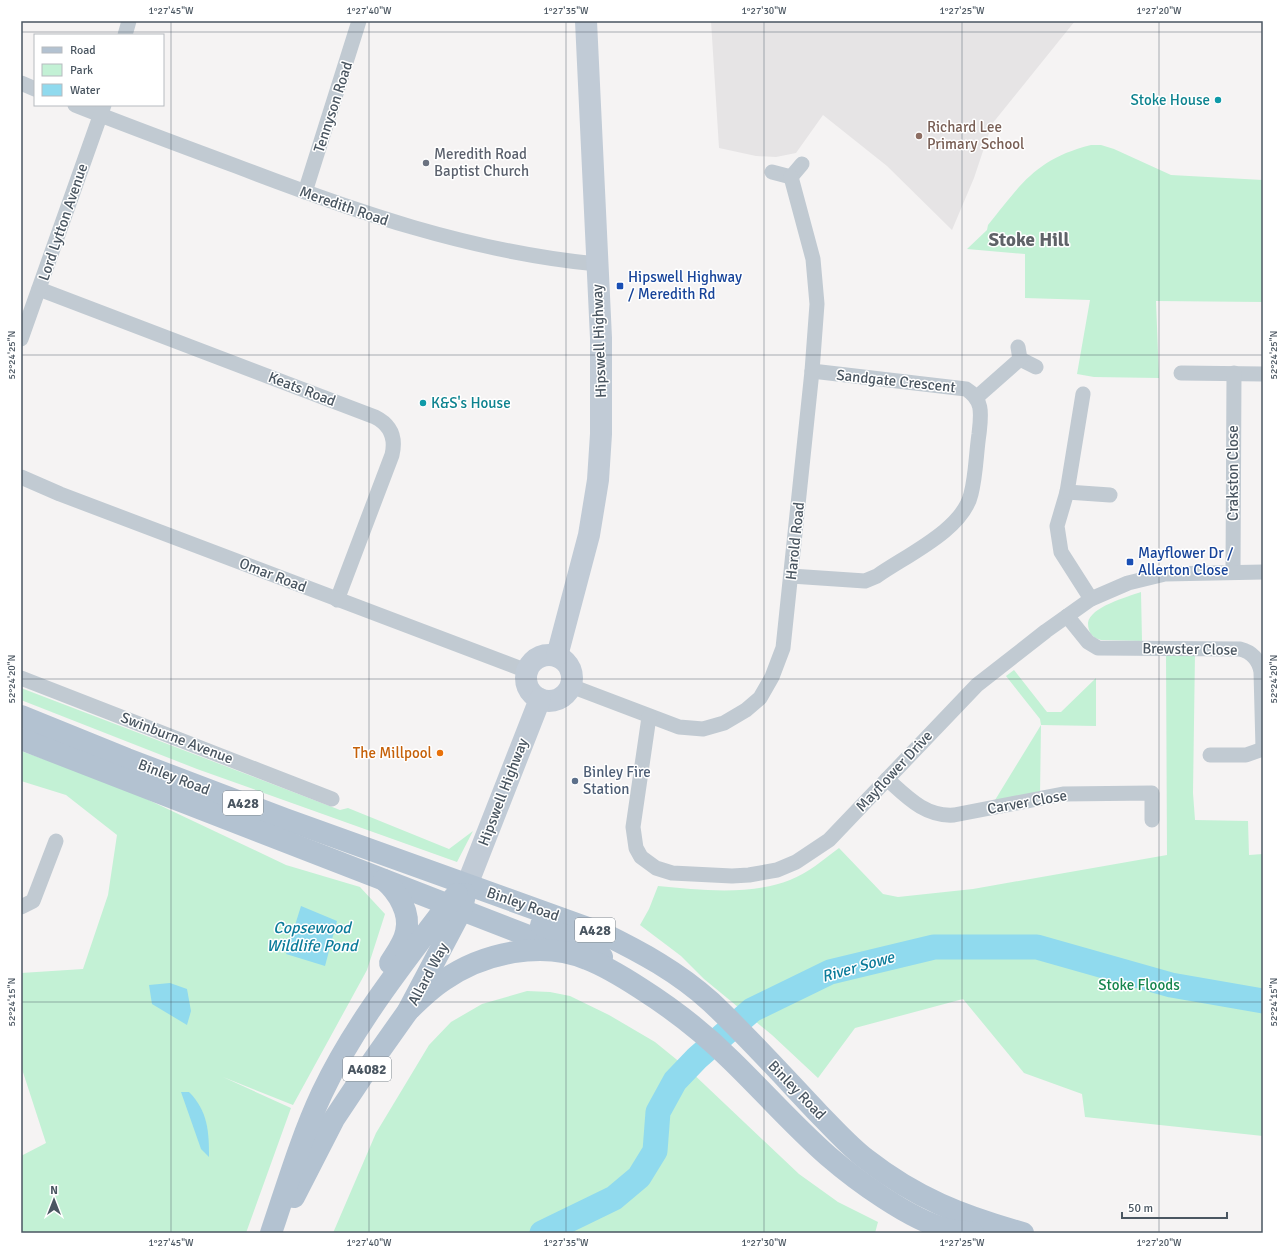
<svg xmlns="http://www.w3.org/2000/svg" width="1284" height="1254" viewBox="0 0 1284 1254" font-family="Signika,sans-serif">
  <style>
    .education { fill: #e6e4e5 }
    .green { fill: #c3f1d5 }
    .water { fill: #90daee }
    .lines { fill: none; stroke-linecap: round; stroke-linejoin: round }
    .river { stroke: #90daee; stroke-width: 25 }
    .street { stroke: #c1cad2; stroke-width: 15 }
    .secondary { stroke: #c1cbd6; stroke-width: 22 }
    .primary { stroke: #b3c2d1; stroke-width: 22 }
    .ticks { fill: none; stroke: #4a5661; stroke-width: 1; stroke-opacity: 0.45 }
    .culture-dot { fill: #0f9aa8; stroke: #fff; stroke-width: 1.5 }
    .education-dot { fill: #8d6e63; stroke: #fff; stroke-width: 1.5 }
    .worship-dot { fill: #6b7280; stroke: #fff; stroke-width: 1.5 }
    .transit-dot { fill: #1a4fb4; stroke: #fff; stroke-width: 1.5 }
    .food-dot { fill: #e8710a; stroke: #fff; stroke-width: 1.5 }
    .service-dot { fill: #5c6f8a; stroke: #fff; stroke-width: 1.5 }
    .labels { text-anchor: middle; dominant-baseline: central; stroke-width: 3; stroke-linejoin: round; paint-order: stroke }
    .shield { fill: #fff; stroke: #808990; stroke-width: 1 }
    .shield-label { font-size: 14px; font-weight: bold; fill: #4a5661 }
    .culture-label { font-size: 15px; fill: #0d838f; stroke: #fff; text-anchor: end }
    .street-label { font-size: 15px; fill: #4a5661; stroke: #fff }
    .education-label { font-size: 15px; fill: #785e54; stroke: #fff; text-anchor: start }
    .worship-label { font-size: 15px; fill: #5b616d; stroke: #fff; text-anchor: start }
    .transit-label { font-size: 15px; fill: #164399; stroke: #fff; text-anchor: start }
    .food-label { font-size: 15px; fill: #c56008; stroke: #fff; text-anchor: end }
    .service-label { font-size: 15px; fill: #4e5e75; stroke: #fff; text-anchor: start }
    .park-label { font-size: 15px; fill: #17864f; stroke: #fff }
    .water-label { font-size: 16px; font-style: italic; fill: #0c7c9b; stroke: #fff }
    .district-label { font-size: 19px; font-weight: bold; fill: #5f6368; stroke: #fff }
    .neatline { fill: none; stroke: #4a5661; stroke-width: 1.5 }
    .ticks-label { font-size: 10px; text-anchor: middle; fill: #4a5661 }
  </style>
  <rect width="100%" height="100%" fill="#f5f3f3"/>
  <polygon class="education" points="711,21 1075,21 992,124 974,178 952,230 887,166 823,115 796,153 776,157 756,156 719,148"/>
  <g class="green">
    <path d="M 1091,145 L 1101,145 L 1114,149 L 1171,175 L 1263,180 L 1263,302 L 1156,301 L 1159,378 L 1094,377 L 1077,374 L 1090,300 L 1025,298 L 1025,254 L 967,249 L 987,230 L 988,225 C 1022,183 1036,159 1091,145 Z"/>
    <path d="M 1141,592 L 1142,641 L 1101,640 C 1092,638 1088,632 1088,623 C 1090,607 1127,597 1141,592 Z"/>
    <path d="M 1195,653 L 1193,793 L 1195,820 L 1248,821 L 1249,855 L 1263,854 L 1263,1136 L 1085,1117 L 1082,1094 L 1024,1073 L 963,999 L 855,1028 L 818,1078 L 772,1035 L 704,979 L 681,956 L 640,925 L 649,909 L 658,886 C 701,890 748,896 790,880 C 808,873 823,860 839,848 L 883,894 L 898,897 L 973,889 L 1167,855 L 1166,654 Z"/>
    <polygon points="1014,670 1047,712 1061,712 1096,678 1096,726 1041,725 1040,795 992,805 1041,725 1040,719 1006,676"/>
    <polygon points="21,688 340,810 348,808 449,849 473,831 457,862 197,769 21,700"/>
    <polygon points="21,751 119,786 286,865 360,887 385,914 367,970 293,1105 223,1077 291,1108 246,1233 21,1233 21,1156 46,1143 21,1066 21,973 83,969 108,895 117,835 66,795 21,781"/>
    <polygon points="527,991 550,992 570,996 609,1015 655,1042 687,1068 799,1174 838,1202 878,1222 875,1233 333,1233 376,1133 429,1045 451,1022 482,1004"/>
  </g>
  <g class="water">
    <polygon points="301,906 337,921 325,966 286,954"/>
    <polygon points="170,983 187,989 191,1011 187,1025 152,1004 149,985"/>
    <path d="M 181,1092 L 189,1092 C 208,1111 209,1132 209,1157 L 201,1149 Z"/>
  </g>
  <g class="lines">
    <polyline class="river" points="542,1233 614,1198 639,1177 655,1151 658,1112 675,1081 697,1058 752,1010 830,972 934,947 1037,947 1171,985 1263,1001"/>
    <g class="street">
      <polyline points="125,35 129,21"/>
      <polyline points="21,83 35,89"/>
      <path d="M 75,105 C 128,126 182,146 236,166 C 353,211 471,252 597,264"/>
      <polyline points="772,172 791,177 802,164"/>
      <polyline points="305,192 359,21"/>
      <path d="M 39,289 L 375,417 C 391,425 396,438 392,455 L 337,600"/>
      <polyline points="21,339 104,105"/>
      <polyline points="1018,347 1020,359 1036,367"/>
      <polyline points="1181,373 1263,374"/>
      <polyline points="1083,394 1067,492 1057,526 1061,552 1091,599"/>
      <polyline points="977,397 1020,359"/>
      <polyline points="21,477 60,494 527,671"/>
      <polyline points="1067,492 1110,495"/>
      <polyline points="1233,572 1234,373"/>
      <path d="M 791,576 L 865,581 L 877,576 C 905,556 963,530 971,494 C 976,475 976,454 979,434 C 981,415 984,400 966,389 L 812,371"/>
      <path d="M 1067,616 L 1088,642 L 1098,648 L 1240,649 C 1252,652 1259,660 1261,672 L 1263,748"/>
      <polyline points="21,678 332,799"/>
      <polyline points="571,686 679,727 703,729 724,723 746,710 760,698 772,677 783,648 812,371 817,304 813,259 791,177"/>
      <polyline points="649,717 633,827 636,848 641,857 656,868 672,873 732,876 749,875 777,870 796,862 829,840 977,685 1046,631 1091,599 1128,583 1165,574 1263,572"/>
      <polyline points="1210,755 1246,755 1263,749"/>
      <path d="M 887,779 C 907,797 925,817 954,815 L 1063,794 L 1152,793 L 1152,820"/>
      <polyline points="21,907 33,901 56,841"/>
    </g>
    <g class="secondary">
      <circle cx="549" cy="678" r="23"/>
      <polyline points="557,656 589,535 598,480 601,434 601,338 586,21"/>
      <polyline points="467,885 540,699"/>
    </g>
    <g class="primary">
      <path d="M 21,716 L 127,759 L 285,819 L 602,933 C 641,952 678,972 711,1002 C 749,1038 784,1077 820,1115 C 835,1130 849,1146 866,1159 C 916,1198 962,1216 1023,1233"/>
      <polyline points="21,739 557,947"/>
      <path d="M 384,880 C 398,892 411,913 406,932 C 404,943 396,953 390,963"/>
      <polyline points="541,925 595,949 602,957"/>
      <path d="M 408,1011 C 419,1000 430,989 444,980 C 483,953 542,940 587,959 C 605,966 623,977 640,988 C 673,1009 703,1032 731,1060 C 763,1091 794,1126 828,1156 C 857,1181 909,1219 946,1229 C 955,1231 964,1232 973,1233"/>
      <polyline points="294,1197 334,1119 374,1059 408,1011 462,909 465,894"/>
      <path d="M 271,1233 C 287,1186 301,1138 322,1093 C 354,1025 403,964 448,904 L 457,894"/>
    </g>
  </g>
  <path class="ticks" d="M 171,21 L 171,1233M 369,21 L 369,1233M 566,21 L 566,1233M 764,21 L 764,1233M 962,21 L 962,1233M 1159,21 L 1159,1233M 21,32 L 1263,32M 21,355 L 1263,355M 21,679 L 1263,679M 21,1002 L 1263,1002"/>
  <g class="culture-dot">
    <circle cx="1218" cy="100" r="4"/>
    <circle cx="423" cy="403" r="4"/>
  </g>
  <circle class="education-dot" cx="919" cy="136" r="4"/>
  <circle class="worship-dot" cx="426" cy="163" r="4"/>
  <g class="transit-dot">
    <rect x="616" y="282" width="8" height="8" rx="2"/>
    <rect x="1126" y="558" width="8" height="8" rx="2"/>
  </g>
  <circle class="food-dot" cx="440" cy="753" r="4"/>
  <circle class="service-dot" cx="575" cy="781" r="4"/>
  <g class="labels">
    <g class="shield">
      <rect x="223" y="791" width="40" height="24" rx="3"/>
      <rect x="575" y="918" width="40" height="24" rx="3"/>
      <rect x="343" y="1057" width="48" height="24" rx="3"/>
    </g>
    <g class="shield-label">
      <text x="243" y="803">A428</text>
      <text x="595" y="930">A428</text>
      <text x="367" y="1069">A4082</text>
    </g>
    <g class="culture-label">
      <text x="1210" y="100">Stoke House</text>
      <text x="431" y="403" text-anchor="start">K&amp;S's House</text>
    </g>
    <g class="street-label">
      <text transform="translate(333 107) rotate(-72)">Tennyson Road</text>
      <text transform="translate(344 206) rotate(19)">Meredith Road</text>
      <text transform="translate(63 222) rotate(-71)">Lord Lytton Avenue</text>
      <text transform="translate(599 341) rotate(-92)">Hipswell Highway</text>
      <text transform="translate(896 381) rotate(6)">Sandgate Crescent</text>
      <text transform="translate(302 389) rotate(21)">Keats Road</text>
      <text transform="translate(1233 473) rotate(-90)">Crakston Close</text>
      <text transform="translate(795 541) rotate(-84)">Harold Road</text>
      <text transform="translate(273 575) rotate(21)">Omar Road</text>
      <text transform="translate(1190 649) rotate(1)">Brewster Close</text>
      <text transform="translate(177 738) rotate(21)">Swinburne Avenue</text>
      <text transform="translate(894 771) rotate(-47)">Mayflower Drive</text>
      <text transform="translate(174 777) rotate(21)">Binley Road</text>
      <text transform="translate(503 792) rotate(-69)">Hipswell Highway</text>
      <text transform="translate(1027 802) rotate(-10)">Carver Close</text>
      <text transform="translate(523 904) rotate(19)">Binley Road</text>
      <text transform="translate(428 974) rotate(-62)">Allard Way</text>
      <text transform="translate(797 1090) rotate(46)">Binley Road</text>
    </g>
    <g class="education-label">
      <text x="927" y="127">Richard Lee<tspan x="927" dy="17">Primary School</tspan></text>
    </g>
    <g class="worship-label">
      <text x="434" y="154">Meredith Road<tspan x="434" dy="17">Baptist Church</tspan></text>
    </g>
    <g class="transit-label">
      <text x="628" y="277">Hipswell Highway<tspan x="628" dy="17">/ Meredith Rd</tspan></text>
      <text x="1138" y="553">Mayflower Dr /<tspan x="1138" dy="17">Allerton Close</tspan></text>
    </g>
    <g class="food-label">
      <text x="432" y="753">The Millpool</text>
    </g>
    <g class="service-label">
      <text x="583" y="772">Binley Fire<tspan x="583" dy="17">Station</tspan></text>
    </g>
    <g class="park-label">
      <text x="1139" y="985">Stoke Floods</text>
    </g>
    <g class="water-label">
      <text x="312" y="928">Copsewood<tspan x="312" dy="18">Wildlife Pond</tspan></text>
      <text transform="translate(858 967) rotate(-16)">River Sowe</text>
    </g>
    <g class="district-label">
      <text x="1029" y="240">Stoke Hill</text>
    </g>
  </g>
  <rect width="1284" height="1254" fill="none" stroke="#ffffff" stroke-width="44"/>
  <rect x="34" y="34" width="130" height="72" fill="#ffffff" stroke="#b7bbc0"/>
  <rect x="42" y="47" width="20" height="6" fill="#b3c2d1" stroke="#b7bbc0"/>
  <text x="70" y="54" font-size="12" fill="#4a5661">Road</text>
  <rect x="42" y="64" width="20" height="12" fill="#c3f1d5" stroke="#b7bbc0"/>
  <text x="70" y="74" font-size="12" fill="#4a5661">Park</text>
  <rect x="42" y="84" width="20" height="12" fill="#90daee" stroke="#b7bbc0"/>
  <text x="70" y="94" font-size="12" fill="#4a5661">Water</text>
  <g transform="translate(54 1200)" stroke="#ffffff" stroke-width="3" paint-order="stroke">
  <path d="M0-3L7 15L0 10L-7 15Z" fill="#4a5661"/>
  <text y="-6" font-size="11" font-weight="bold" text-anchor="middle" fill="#4a5661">N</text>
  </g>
  <path d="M1122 1212v6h105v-6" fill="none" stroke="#4a5661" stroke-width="2"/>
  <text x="1128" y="1212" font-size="12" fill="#4a5661" stroke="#ffffff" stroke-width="3" paint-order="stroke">50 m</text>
  <rect x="22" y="22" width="1240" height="1210" class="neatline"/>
  <g class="ticks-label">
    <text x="171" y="14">1°27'45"W</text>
    <text x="369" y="14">1°27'40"W</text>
    <text x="566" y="14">1°27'35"W</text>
    <text x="764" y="14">1°27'30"W</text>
    <text x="962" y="14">1°27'25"W</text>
    <text x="1159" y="14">1°27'20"W</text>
    <text transform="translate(11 355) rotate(-90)" y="4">52°24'25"N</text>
    <text transform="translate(1273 355) rotate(-90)" y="4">52°24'25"N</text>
    <text transform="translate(11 679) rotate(-90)" y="4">52°24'20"N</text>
    <text transform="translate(1273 679) rotate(-90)" y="4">52°24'20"N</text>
    <text transform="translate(11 1002) rotate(-90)" y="4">52°24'15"N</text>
    <text transform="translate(1273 1002) rotate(-90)" y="4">52°24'15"N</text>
    <text x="171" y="1246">1°27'45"W</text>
    <text x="369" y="1246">1°27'40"W</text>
    <text x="566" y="1246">1°27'35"W</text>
    <text x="764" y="1246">1°27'30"W</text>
    <text x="962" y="1246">1°27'25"W</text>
    <text x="1159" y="1246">1°27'20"W</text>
  </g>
</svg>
